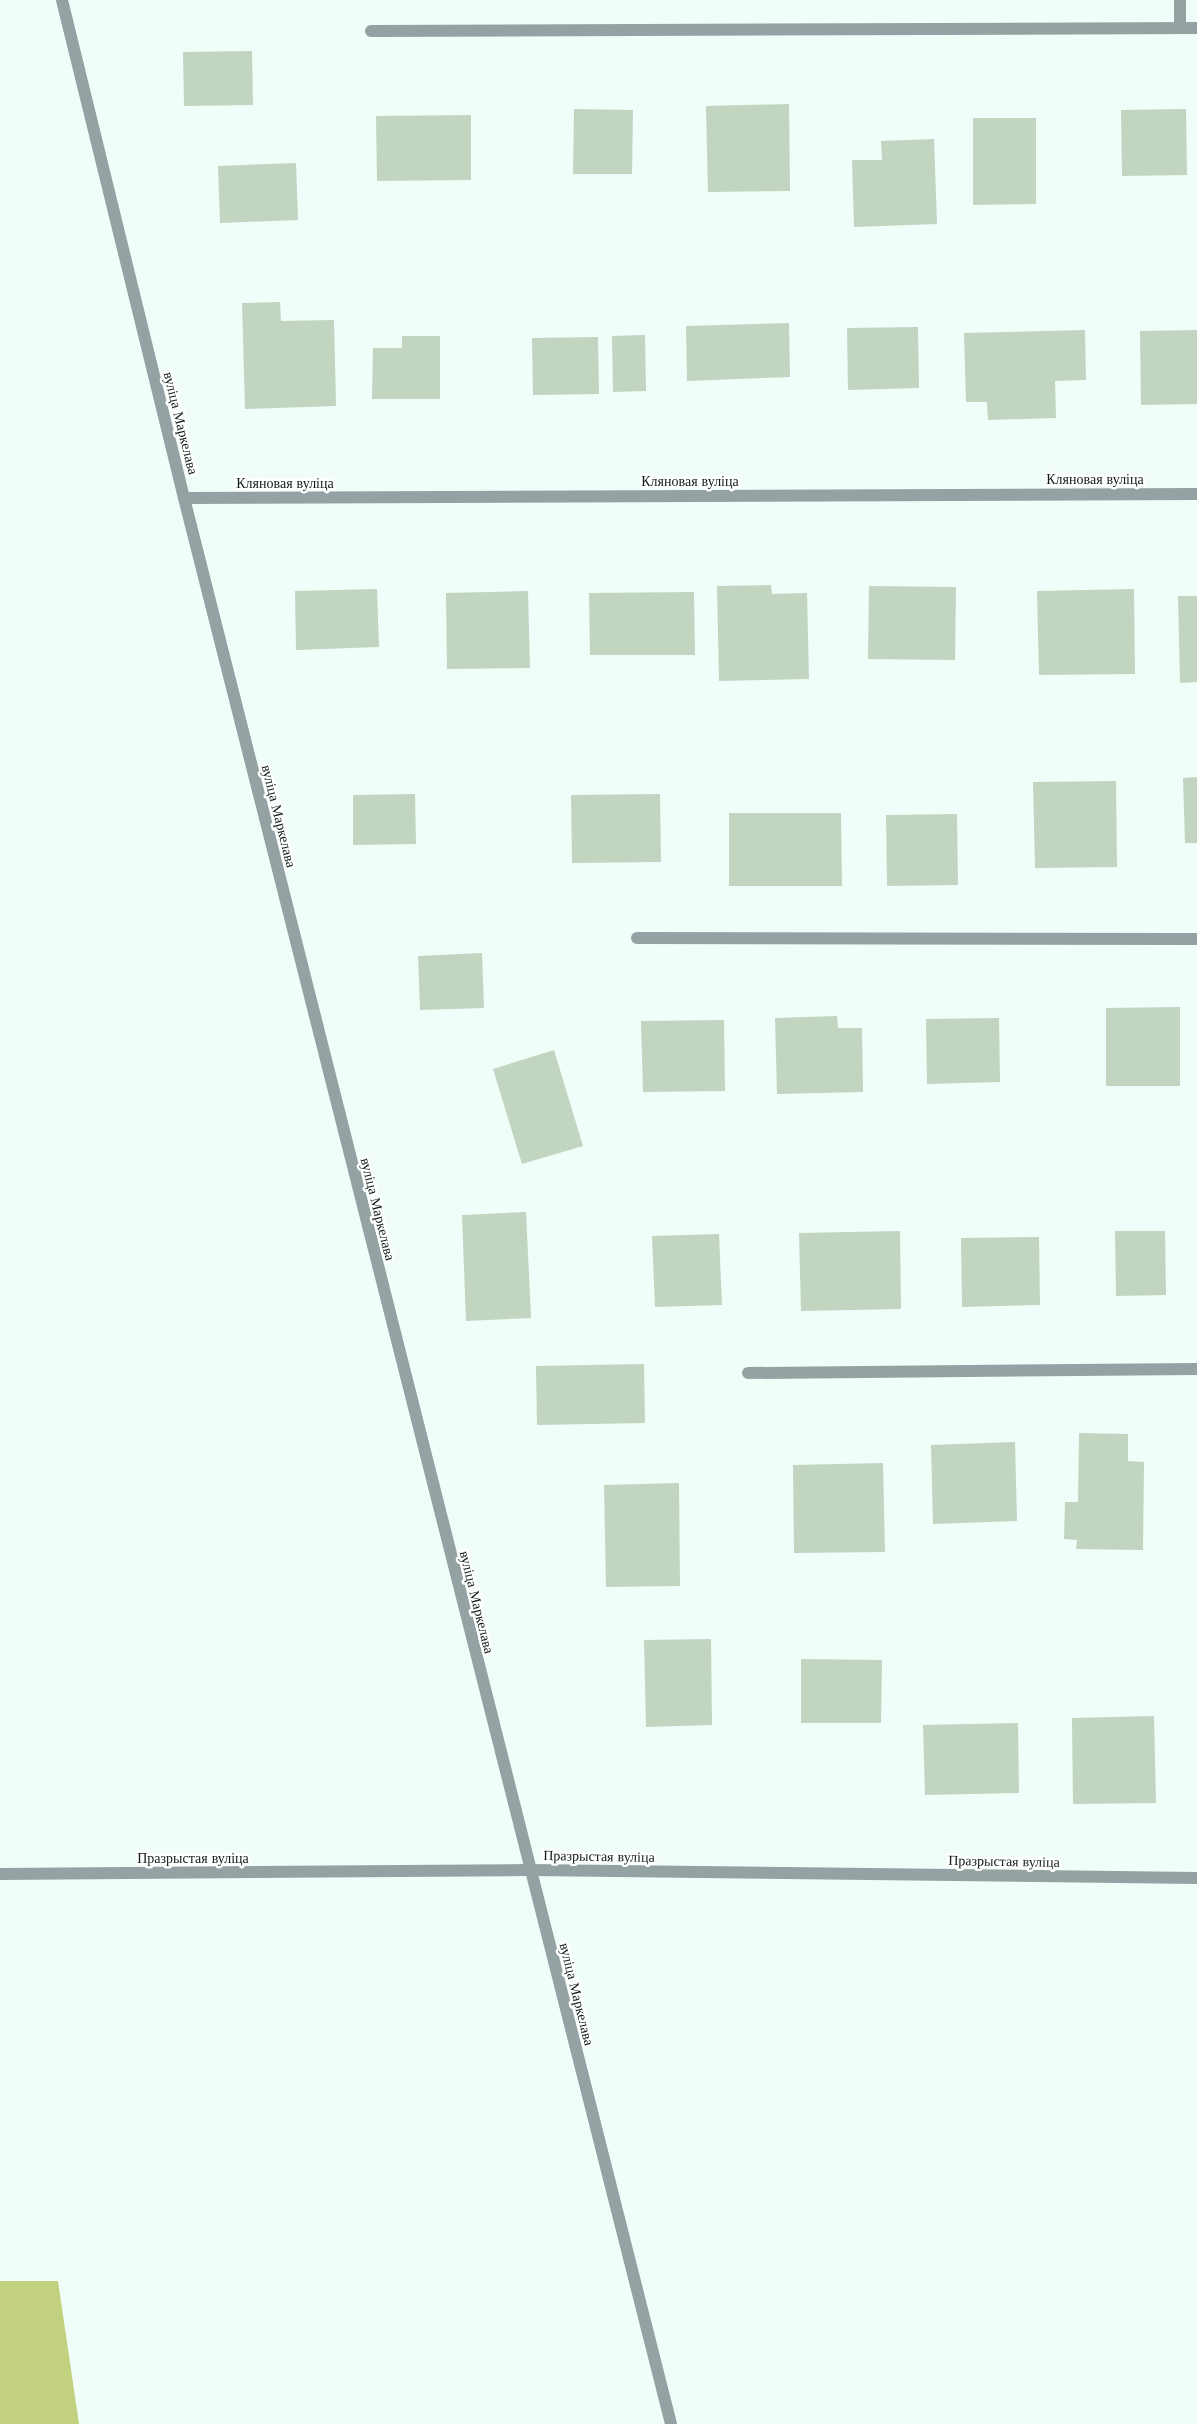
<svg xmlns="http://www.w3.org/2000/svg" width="1197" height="2424" viewBox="0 0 1197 2424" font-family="'Libre Baskerville',serif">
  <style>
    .green { fill: #c2d180 }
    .building { fill: #c1d5c1 }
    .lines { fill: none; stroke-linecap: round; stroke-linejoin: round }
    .minor { stroke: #94a2a3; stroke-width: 12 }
    .labels { text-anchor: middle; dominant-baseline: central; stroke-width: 5; stroke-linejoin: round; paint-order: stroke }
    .street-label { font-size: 14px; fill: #101c18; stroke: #fff }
  </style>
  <rect width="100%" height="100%" fill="#f1fdf9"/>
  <polygon class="green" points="0,2281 58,2281 79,2424 0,2424"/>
  <g class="building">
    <polygon points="252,51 253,105 184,106 183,52"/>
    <polygon points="789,104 790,191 708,192 706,106"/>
    <polygon points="574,109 633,110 632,174 573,174"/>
    <polygon points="1186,109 1187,175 1122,176 1121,110"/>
    <polygon points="471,115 471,180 377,181 376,116"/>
    <polygon points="973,118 1036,118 1036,204 973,205"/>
    <polygon points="934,139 937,224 854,227 852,160 882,160 881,141"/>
    <polygon points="296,163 298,220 220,223 218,166"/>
    <polygon points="280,302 281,321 334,320 336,406 245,409 242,303"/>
    <polygon points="789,323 790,377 687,381 686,326"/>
    <polygon points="918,327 919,388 848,390 847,328"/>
    <polygon points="1085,330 1086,380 1055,381 1056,418 988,420 987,402 966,402 964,333"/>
    <polygon points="1197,330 1197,404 1141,405 1140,331"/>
    <polygon points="645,335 646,391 613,392 612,336"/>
    <polygon points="402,336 440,336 440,399 372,399 373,348 402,348"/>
    <polygon points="598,337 599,394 533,395 532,338"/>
    <polygon points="771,585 772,594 807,593 809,679 719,681 717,586"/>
    <polygon points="869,586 956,587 955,660 868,659"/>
    <polygon points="377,589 379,647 296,650 295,591"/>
    <polygon points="1134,589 1135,674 1039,675 1037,591"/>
    <polygon points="528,591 530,668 447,669 446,593"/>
    <polygon points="694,592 695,655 590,655 589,593"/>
    <polygon points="1178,596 1197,596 1197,682 1180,683"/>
    <polygon points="1197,777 1197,843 1185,843 1183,778"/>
    <polygon points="1116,781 1117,867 1035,868 1033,782"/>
    <polygon points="415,794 416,844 353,845 353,795"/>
    <polygon points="660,794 661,862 572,863 571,795"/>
    <polygon points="729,813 841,813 842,886 729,886"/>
    <polygon points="957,814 958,885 887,886 886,815"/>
    <polygon points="482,953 484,1008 420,1010 418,956"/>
    <polygon points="1180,1007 1180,1086 1106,1086 1106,1008"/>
    <polygon points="837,1016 838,1028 862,1028 863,1092 777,1094 775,1018"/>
    <polygon points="999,1018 1000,1082 927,1084 926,1019"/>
    <polygon points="724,1020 725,1091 643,1092 641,1021"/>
    <polygon points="554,1050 583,1146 522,1164 493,1069"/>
    <polygon points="526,1212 531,1318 466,1321 462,1215"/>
    <polygon points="900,1231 901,1309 801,1311 799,1233"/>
    <polygon points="1115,1231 1165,1231 1166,1295 1116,1296"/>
    <polygon points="719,1234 722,1305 655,1307 652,1236"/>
    <polygon points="1039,1237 1040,1305 962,1307 961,1238"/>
    <polygon points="644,1364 645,1423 537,1425 536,1366"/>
    <polygon points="1079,1433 1128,1434 1128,1461 1144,1462 1143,1550 1076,1549 1077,1540 1064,1539 1065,1502 1078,1502"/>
    <polygon points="1015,1442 1017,1521 933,1524 931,1445"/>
    <polygon points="883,1463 885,1552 794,1553 793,1465"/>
    <polygon points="679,1483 680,1586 606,1587 604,1485"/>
    <polygon points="711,1639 712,1725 646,1727 644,1640"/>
    <polygon points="801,1659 882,1660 881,1723 801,1723"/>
    <polygon points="1154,1716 1156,1803 1073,1804 1072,1718"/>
    <polygon points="1018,1723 1019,1793 925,1795 923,1725"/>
  </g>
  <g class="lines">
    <g class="minor">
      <polyline points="62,0 184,498 671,2424"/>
      <polyline points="1180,0 1180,28"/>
      <polyline points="371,31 1197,28"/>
      <polyline points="184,498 1197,494"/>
      <polyline points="637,938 1197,939"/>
      <polyline points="748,1373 1197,1369"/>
      <polyline points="0,1874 530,1870 1197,1878"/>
    </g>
  </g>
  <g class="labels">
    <g class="street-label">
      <text transform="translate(181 423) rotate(76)">вуліца Маркелава</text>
      <text x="1095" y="479">Кляновая вуліца</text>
      <text x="690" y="481">Кляновая вуліца</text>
      <text x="285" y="483">Кляновая вуліца</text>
      <text transform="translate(279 816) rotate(76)">вуліца Маркелава</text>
      <text transform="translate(378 1209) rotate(76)">вуліца Маркелава</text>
      <text transform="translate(477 1602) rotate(76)">вуліца Маркелава</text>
      <text transform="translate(599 1856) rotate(1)">Празрыстая вуліца</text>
      <text x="193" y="1858">Празрыстая вуліца</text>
      <text transform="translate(1004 1861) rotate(1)">Празрыстая вуліца</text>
      <text transform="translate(577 1994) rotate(76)">вуліца Маркелава</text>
    </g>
  </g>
</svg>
